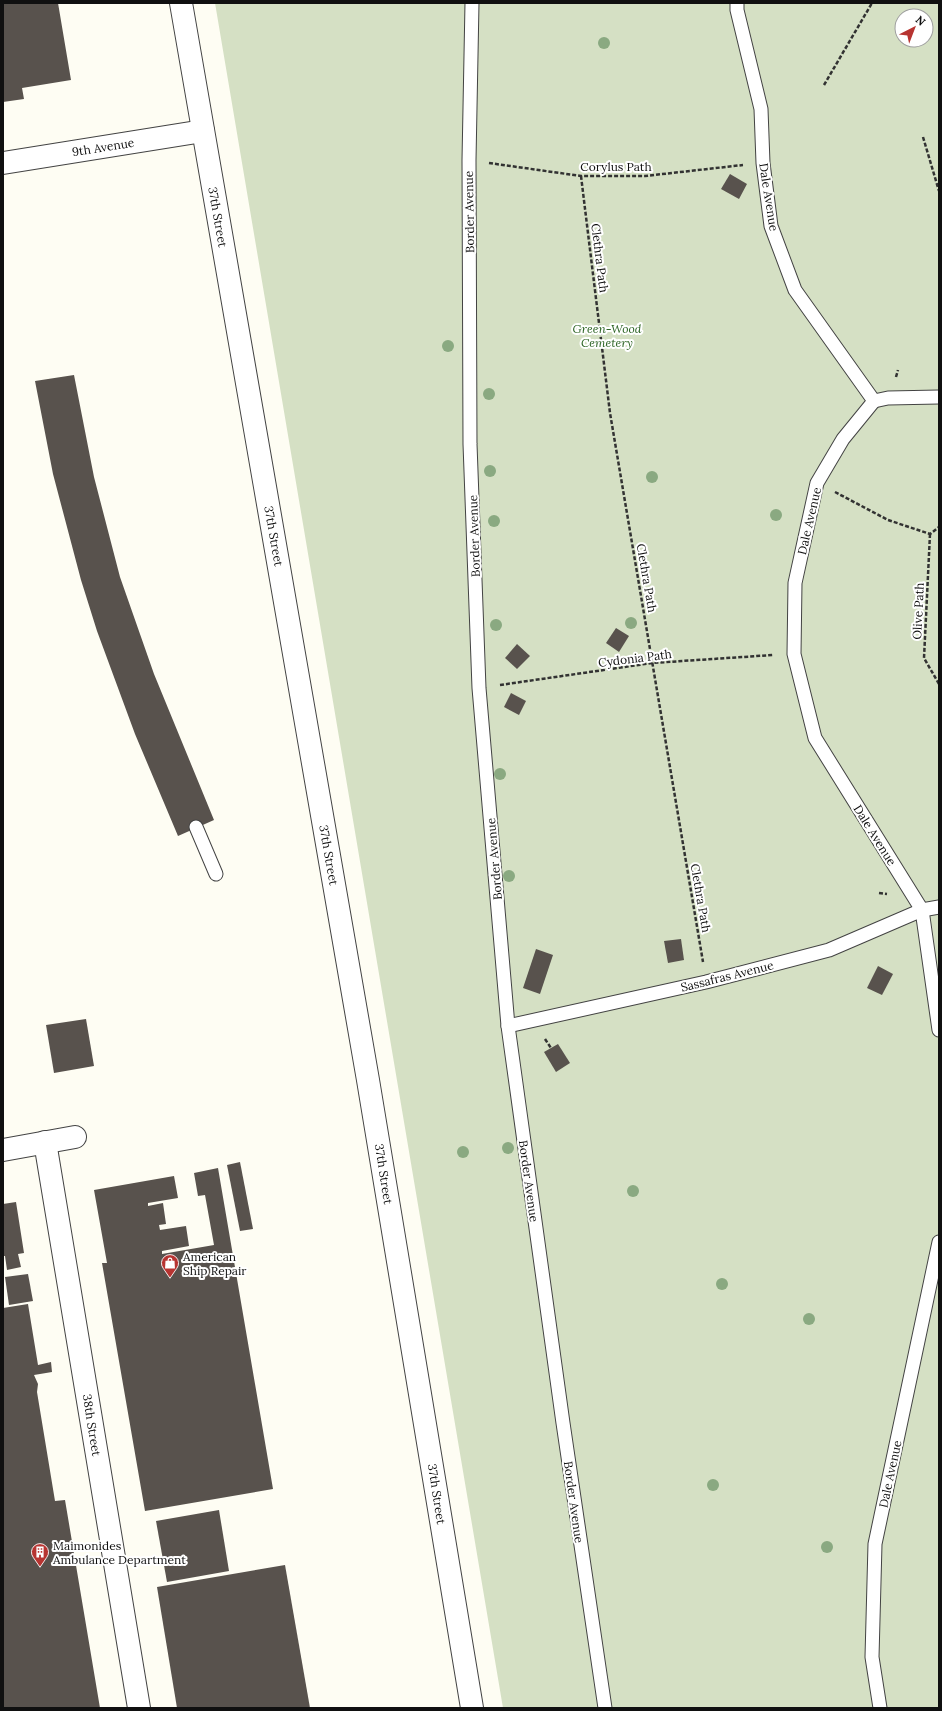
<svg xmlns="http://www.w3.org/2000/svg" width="942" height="1711" viewBox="0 0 942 1711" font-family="Lora,serif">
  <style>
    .cemetery { fill: #d5e0c4; fill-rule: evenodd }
    .building { fill: #58524d }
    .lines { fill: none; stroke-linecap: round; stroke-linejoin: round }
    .service-casing { stroke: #434343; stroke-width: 15 }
    .minor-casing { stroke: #434343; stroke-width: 24 }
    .path { stroke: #323232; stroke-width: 2.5; stroke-dasharray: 4 2; stroke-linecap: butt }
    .service { stroke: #fff; stroke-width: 13 }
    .minor { stroke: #fff; stroke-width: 22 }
    .tree { fill: #8aa981 }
    .labels { text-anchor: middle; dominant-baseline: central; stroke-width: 4; stroke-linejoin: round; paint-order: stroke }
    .street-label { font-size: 12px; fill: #101010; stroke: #fff }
    .park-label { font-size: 12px; font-style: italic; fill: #2c6424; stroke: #fff }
    .poi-label { font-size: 12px; fill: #101010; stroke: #fff; text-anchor: start }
  </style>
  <rect width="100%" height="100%" fill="#fefdf3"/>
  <path class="cemetery" d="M 215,3 L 939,3 L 939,1708 L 503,1708 ZM 902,16 L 926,16 L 926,40 L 902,40 Z"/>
  <g class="building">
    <polygon points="3,3 58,3 71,80 22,88 24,99 3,102"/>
    <polygon points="730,174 747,184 739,199 721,189"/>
    <polygon points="74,375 94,477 120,577 154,674 214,820 178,836 135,734 97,631 81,580 53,474 35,381"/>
    <polygon points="616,628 629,636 619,652 606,643"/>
    <polygon points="517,644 530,656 517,669 505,658"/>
    <polygon points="511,693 526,701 519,715 504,707"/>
    <polygon points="681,939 684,960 668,963 664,941"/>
    <polygon points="536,949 553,955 540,994 523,988"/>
    <polygon points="878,966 893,974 882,995 867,988"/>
    <polygon points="86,1019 94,1066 54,1073 46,1025"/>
    <polygon points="558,1044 570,1063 556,1072 544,1052"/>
    <polygon points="240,1162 253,1229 240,1231 227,1165"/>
    <polygon points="218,1168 273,1489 145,1511 102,1263 107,1263 94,1190 174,1176 178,1198 148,1203 148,1206 163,1203 166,1224 159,1225 160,1230 186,1226 189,1246 162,1251 162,1254 214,1245 205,1195 198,1196 194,1173"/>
    <polygon points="16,1202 24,1253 18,1254 21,1267 7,1270 5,1256 3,1256 3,1204"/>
    <polygon points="28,1274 33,1301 9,1305 5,1277"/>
    <polygon points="28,1304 38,1365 51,1362 52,1372 34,1375 38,1384 37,1392 55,1501 65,1500 100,1708 3,1708 3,1308"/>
    <polygon points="219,1510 229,1571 167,1582 156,1521"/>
    <polygon points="285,1565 310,1708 177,1708 157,1587"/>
  </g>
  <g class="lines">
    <g class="service-casing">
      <g id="service">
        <polyline points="472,3 469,160 470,444 479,688 508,1026 563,1423 605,1708"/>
        <polyline points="737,3 737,10 761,109 763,163 771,226 795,290 874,401 843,439 817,483 795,583 794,654 815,738 922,910 939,1030"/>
        <polyline points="874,401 888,398 939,397"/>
        <polyline points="196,827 216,874"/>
        <polyline points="508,1026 706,982 829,950 922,910 939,907"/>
        <polyline points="880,1708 872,1657 875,1544 939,1242"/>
      </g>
    </g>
    <g class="minor-casing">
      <g id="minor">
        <polyline points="181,3 368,1080 472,1708"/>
        <polyline points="3,163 203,131"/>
        <polyline points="45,1142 139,1708"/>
        <polyline points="3,1150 75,1137"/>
      </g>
    </g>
    <g class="path">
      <polyline points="824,85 872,3"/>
      <polyline points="923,137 939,191"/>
      <polyline points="489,163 581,176 645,176 743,165"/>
      <polyline points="581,176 610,413 703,962"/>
      <polyline points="896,377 898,370"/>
      <polyline points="835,492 888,520 930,534 939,527"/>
      <polyline points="930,534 924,658 939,684"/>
      <polyline points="500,685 652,663 773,655"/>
      <polyline points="879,893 887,894"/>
      <polyline points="545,1039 551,1048"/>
    </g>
    <use href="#service" class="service"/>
    <use href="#minor" class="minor"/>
  </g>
  <g class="tree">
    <circle cx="604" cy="43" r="6"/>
    <circle cx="448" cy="346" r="6"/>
    <circle cx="489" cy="394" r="6"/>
    <circle cx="490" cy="471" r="6"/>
    <circle cx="652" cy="477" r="6"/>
    <circle cx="776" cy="515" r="6"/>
    <circle cx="494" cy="521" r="6"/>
    <circle cx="631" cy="623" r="6"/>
    <circle cx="496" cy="625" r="6"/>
    <circle cx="500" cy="774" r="6"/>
    <circle cx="509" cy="876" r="6"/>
    <circle cx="508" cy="1148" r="6"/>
    <circle cx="463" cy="1152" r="6"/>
    <circle cx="633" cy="1191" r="6"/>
    <circle cx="722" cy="1284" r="6"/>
    <circle cx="809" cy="1319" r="6"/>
    <circle cx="713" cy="1485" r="6"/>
    <circle cx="827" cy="1547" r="6"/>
  </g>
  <defs>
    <g id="shop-pin" transform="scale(0.9)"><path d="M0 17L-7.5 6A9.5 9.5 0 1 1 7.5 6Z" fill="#b73431" stroke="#fff"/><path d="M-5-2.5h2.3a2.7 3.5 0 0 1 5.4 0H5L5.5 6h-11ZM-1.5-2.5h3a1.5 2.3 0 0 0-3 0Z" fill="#fff"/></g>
    <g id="building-pin" transform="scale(0.9)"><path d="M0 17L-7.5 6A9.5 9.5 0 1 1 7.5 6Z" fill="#b73431" stroke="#fff"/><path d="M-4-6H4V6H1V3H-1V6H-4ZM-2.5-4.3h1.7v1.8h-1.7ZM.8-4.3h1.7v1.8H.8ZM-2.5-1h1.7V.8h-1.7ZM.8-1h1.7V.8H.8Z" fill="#fff"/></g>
  </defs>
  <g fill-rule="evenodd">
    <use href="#shop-pin" x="170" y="1263"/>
    <use href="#building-pin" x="40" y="1552"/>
  </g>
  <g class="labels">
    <g class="street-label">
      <text transform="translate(103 147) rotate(-9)">9th Avenue</text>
      <text x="616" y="166">Corylus Path</text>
      <text transform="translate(769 197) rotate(81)">Dale Avenue</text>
      <text transform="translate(469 212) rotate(-91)">Border Avenue</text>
      <text transform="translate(218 217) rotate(80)">37th Street</text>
      <text transform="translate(600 258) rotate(83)">Clethra Path</text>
      <text transform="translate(809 521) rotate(-77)">Dale Avenue</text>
      <text transform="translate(274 536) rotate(80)">37th Street</text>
      <text transform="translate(474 536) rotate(-92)">Border Avenue</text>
      <text transform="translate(647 578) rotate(80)">Clethra Path</text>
      <text transform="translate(918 611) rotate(-87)">Olive Path</text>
      <text transform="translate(635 658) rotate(-7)">Cydonia Path</text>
      <text transform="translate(875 835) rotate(58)">Dale Avenue</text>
      <text transform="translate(329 855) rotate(80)">37th Street</text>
      <text transform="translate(494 859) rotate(-95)">Border Avenue</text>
      <text transform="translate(701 898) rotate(80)">Clethra Path</text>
      <text transform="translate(727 976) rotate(-14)">Sassafras Avenue</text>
      <text transform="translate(384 1174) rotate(81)">37th Street</text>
      <text transform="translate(529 1181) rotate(82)">Border Avenue</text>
      <text transform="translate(92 1425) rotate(81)">38th Street</text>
      <text transform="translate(890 1474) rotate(-78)">Dale Avenue</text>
      <text transform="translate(437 1494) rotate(81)">37th Street</text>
      <text transform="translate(574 1502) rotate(82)">Border Avenue</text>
    </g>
    <g class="park-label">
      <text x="607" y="328">Green-Wood<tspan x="607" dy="14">Cemetery</tspan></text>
    </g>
    <g class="poi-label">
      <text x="183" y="1256">American<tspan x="183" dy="14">Ship Repair</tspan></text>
      <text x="53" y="1545">Maimonides<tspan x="53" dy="14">Ambulance Department</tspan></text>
    </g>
  </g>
  <rect width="942" height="1711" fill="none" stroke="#101010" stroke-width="8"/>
  <g transform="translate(914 28) rotate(42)"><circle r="19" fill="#ffffff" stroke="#9f9f9f"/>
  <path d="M0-3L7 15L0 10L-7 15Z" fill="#b73431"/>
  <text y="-6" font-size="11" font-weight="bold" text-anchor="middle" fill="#101010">N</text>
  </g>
</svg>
